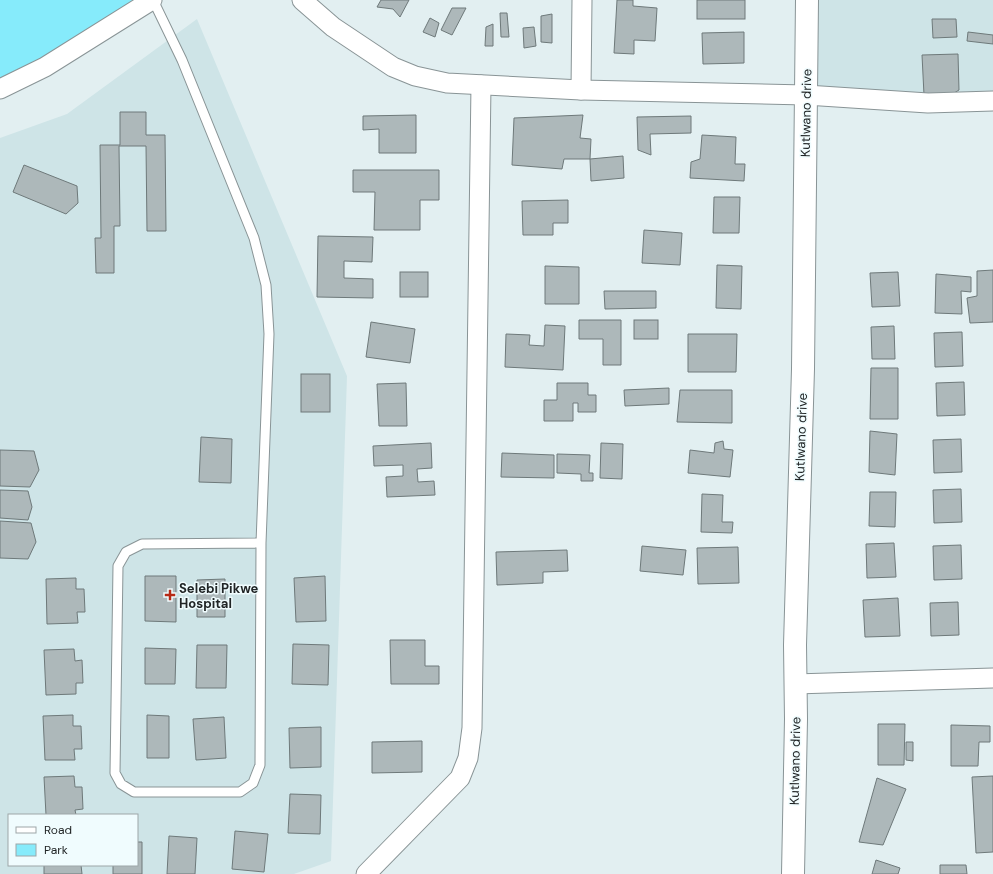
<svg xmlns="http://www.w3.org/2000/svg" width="993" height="874" viewBox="0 0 993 874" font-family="'DM Sans',sans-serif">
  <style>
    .built { fill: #cee4e7; fill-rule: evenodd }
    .green { fill: #86ebfb }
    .building { fill: #adb8ba; stroke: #6e797a }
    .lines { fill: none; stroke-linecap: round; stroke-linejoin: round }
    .lane-casing { stroke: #899496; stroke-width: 11 }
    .street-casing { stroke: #899496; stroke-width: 21 }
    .secondary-casing { stroke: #899496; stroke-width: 24 }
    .lane { stroke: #fff; stroke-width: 9 }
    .street { stroke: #fff; stroke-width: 19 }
    .secondary { stroke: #fff; stroke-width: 22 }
    .poi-dot { fill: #b62a16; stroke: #f0fcfe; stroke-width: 1.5 }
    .labels { text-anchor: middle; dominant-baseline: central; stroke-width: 3; stroke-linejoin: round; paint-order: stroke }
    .street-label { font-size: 13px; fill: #212526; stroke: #f0fcfe }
    .poi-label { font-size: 13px; font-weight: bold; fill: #212526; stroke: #f0fcfe; text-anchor: start }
  </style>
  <rect width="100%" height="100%" fill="#e2eff1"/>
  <g class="built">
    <polygon points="807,0 993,0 993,100 806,95"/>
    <path d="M 197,19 L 347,376 L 331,861 L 294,874 L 0,874 L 0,138 L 67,114 ZM 9,815 L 137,815 L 137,865 L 9,865 Z"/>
  </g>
  <polygon class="green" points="0,0 139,0 110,27 0,80"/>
  <g class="building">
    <polygon points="381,0 409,0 400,17 393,9 377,7"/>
    <polygon points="617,0 633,0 633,6 657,8 655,41 634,40 634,54 614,53"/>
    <rect x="697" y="0" width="48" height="19"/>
    <polygon points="452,8 466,8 452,35 441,30"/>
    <polygon points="500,13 507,13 509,37 501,37"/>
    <polygon points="552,14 552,43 541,42 541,16"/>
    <polygon points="430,18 439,23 435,37 423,32"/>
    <polygon points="932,19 956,19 957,37 933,38"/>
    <polygon points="493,24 493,46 485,46 486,27"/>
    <polygon points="534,27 536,46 524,48 523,28"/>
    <polygon points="744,32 744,63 703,64 702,33"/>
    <polygon points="968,32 993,35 993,44 967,41"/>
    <polygon points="958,54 959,90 941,101 924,95 922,55"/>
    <polygon points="120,112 146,112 146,135 165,135 166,231 147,231 146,146 119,146 120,226 114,226 114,273 96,273 95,238 101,238 100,145 120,145"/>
    <polygon points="416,115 416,153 379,153 379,129 363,130 363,116"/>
    <polygon points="583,115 580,138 591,139 590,159 564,159 562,169 512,165 514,118"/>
    <polygon points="691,116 691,133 650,134 651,155 638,150 637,117"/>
    <polygon points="702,135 736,137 735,164 745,164 744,181 690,178 691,162 700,159"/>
    <polygon points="623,156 624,178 591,181 590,159"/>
    <polygon points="24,165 77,186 78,203 66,214 13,192"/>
    <polygon points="353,170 439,170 439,200 420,200 420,230 374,230 375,192 353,192"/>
    <polygon points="714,197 740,197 739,233 713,233"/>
    <polygon points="568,200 568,223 553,223 553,235 523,235 522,201"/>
    <polygon points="644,230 682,233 680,265 642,263"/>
    <polygon points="318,236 373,237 372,262 344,261 344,278 373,279 373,298 317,297"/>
    <polygon points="717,265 742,266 741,309 716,308"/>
    <polygon points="545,266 579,267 579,304 545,304"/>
    <polygon points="993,270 993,322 970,323 967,298 977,296 977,271"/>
    <rect x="400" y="272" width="28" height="25"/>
    <polygon points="898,272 900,306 872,307 870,273"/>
    <polygon points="936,274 971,277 971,292 961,291 962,314 935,313"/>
    <polygon points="604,291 656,291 656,308 605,309"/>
    <polygon points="579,320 621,320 621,365 603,365 603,339 579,339"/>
    <rect x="634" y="320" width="24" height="19"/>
    <polygon points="371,322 415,329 410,363 366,357"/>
    <polygon points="545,325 565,326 563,370 505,367 506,334 530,335 529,345 544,346"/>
    <polygon points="894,326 895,359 872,359 871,327"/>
    <polygon points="962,332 963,366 935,367 934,333"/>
    <polygon points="688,334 737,334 736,372 688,372"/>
    <polygon points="871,368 898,368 898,419 870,419"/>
    <rect x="301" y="374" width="29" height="38"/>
    <polygon points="964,382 965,415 937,416 936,383"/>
    <polygon points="406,383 407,426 379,426 377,384"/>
    <polygon points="557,383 588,383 588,395 596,395 596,412 578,412 578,403 573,403 573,421 544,421 544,400 557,400"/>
    <polygon points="669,388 669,404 625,406 624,390"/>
    <polygon points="680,390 732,390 732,423 677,422"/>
    <polygon points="870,431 897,434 895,475 869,472"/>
    <polygon points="201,437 232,439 231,483 199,482"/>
    <polygon points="961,439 962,472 934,473 933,440"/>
    <polygon points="723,441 724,449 733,450 730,477 688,473 690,450 714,453 715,443"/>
    <polygon points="431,443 432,468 417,469 418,482 434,481 435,495 387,497 386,477 403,476 403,465 374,466 373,446"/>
    <polygon points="601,443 623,444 622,479 600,478"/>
    <polygon points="0,450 34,451 39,470 30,487 0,486"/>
    <polygon points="502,453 554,455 554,478 501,477"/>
    <polygon points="557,454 590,455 589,473 593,473 593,481 581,481 581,474 557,473"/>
    <polygon points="961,489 962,522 934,523 933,490"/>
    <polygon points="0,490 28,491 32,507 28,520 0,518"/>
    <polygon points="870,492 896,492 895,527 869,526"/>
    <polygon points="702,494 723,495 722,522 733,522 732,533 701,532"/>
    <polygon points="0,521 31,523 36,542 28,559 0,558"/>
    <polygon points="894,543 896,577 867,578 866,544"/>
    <polygon points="961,545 962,579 934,580 933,546"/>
    <polygon points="642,546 686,550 683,575 640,571"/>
    <polygon points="738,547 739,583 698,584 697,548"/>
    <polygon points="567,550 568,571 543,572 543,583 497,585 496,552"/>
    <polygon points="145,576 176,576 176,622 145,621"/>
    <polygon points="325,576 326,621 296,622 294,578"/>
    <polygon points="76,578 76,589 84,589 85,612 77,612 78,623 47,624 46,579"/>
    <polygon points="225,579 225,617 197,617 197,580"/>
    <polygon points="898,598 900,636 865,637 863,600"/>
    <polygon points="958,602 959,635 931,636 930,603"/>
    <polygon points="390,640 425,640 425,666 439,666 439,684 391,684"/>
    <polygon points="293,644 329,645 328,685 292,684"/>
    <polygon points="197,645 227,645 226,688 196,688"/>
    <polygon points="145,648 176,649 175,684 145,684"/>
    <polygon points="74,649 75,661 82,660 83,683 76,683 76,694 46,695 44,650"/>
    <polygon points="73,715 73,726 81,726 82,749 74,749 75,760 45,760 43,716"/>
    <polygon points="147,715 169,716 169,758 147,758"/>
    <polygon points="224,717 226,758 196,760 193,719"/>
    <polygon points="878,724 905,724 904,765 878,765"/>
    <polygon points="951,725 990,726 990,742 979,742 978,766 951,766"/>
    <polygon points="321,727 321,767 290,768 289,728"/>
    <polygon points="422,741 422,772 372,773 372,742"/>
    <polygon points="906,742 913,742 913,761 906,760"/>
    <polygon points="74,776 75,787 82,787 83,809 75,810 76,815 46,815 44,777"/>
    <polygon points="993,776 993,852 976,853 972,777"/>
    <polygon points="877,778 906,789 883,845 859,842"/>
    <polygon points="290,794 321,795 320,834 288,833"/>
    <polygon points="235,831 268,834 264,872 232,869"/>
    <polygon points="169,836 197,838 195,874 167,874"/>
    <polygon points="137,842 142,842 142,874 113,874 113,865 137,865"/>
    <polygon points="876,860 900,868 898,874 872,874"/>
    <polygon points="44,865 81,865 82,874 44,874"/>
    <polygon points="940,865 966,865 967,874 940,874"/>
  </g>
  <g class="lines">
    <g class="lane-casing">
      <polyline id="lane" points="153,0 182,60 254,238 266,285 269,334 261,543 260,765 253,783 240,792 134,792 121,784 115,773 118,566 126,552 142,544 261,543"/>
    </g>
    <g class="street-casing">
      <g id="street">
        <polyline points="302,0 333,27 393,67 415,76 447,83 581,90 806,95 928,103 993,101"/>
        <polyline points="0,89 45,67 152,0"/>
        <polyline points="581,90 582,0"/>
        <polyline points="795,684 993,678"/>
        <polyline points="366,874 460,778 468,758 472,728 481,85"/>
      </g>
    </g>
    <g class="secondary-casing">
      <polyline id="secondary" points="793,874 796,719 795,645 803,369 807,0"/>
    </g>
    <use href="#lane" class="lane"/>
    <use href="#street" class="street"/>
    <use href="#secondary" class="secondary"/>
  </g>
  <path class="poi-dot" d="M168 589h4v4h4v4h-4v4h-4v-4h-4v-4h4z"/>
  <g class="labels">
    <g class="street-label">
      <text transform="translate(806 113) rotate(-89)">Kutlwano drive</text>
      <text transform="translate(801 437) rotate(-88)">Kutlwano drive</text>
      <text transform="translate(795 761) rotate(-89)">Kutlwano drive</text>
    </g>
    <g class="poi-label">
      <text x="179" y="588">Selebi Pikwe<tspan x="179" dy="15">Hospital</tspan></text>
    </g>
  </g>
  <rect x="8" y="814" width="130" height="52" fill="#f0fcfe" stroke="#9da6a8"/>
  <rect x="16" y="827" width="20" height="6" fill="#ffffff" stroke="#9da6a8"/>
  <text x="44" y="834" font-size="12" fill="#212526">Road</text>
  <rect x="16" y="844" width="20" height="12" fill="#86ebfb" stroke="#9da6a8"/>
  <text x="44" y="854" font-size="12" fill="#212526">Park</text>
</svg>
